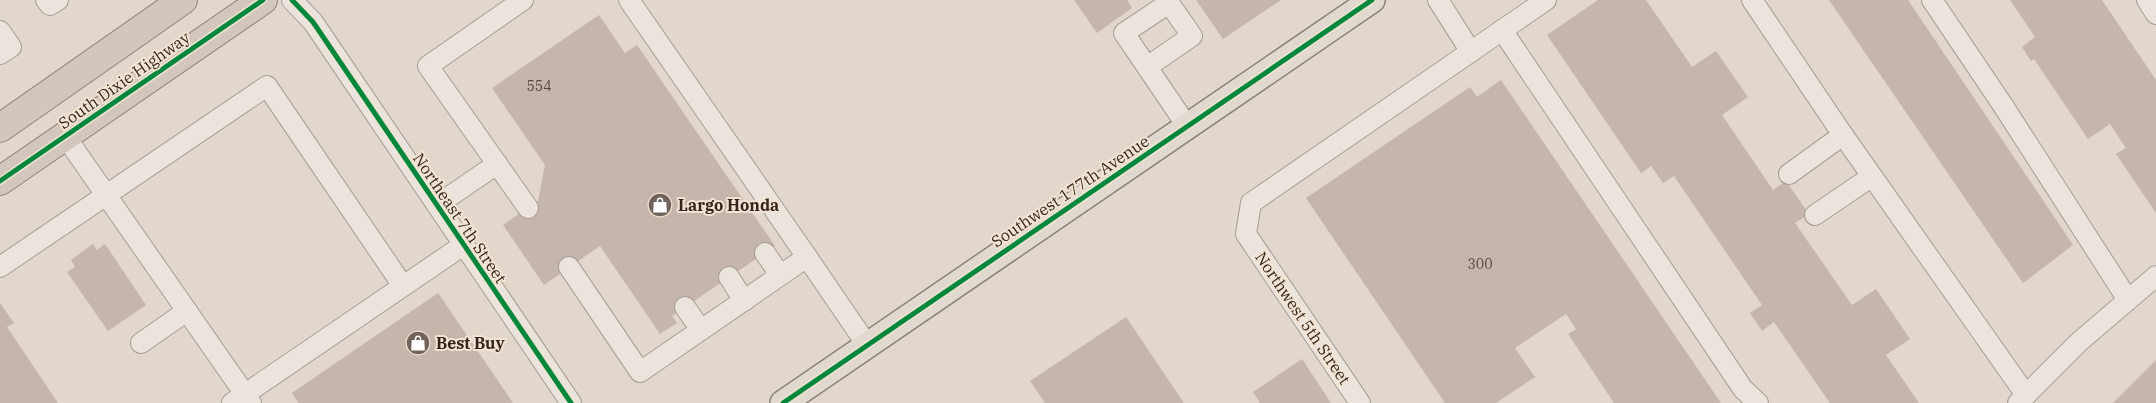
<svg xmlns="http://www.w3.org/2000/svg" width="2156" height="403" viewBox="0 0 2156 403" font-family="'IBM Plex Serif',serif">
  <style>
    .building { fill: #c4b5ad }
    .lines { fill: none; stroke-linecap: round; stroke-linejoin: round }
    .minor-casing { stroke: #a69d95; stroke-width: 22 }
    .major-casing { stroke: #8b837c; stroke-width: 28 }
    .highway-casing { stroke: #8b837c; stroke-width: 30 }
    .minor { stroke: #eae4dc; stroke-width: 20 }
    .major { stroke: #e1d9cf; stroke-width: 25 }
    .highway { stroke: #d3c7bd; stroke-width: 28 }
    .cycleway-casing { stroke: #f2e4d2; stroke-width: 8 }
    .cycleway { stroke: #00873e; stroke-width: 5 }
    .labels { text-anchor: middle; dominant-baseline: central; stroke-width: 4; stroke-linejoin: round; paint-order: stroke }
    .number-label { font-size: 14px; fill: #574942 }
    .street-label { font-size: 16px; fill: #33251e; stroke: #f2e4d2 }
    .poi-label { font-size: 16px; font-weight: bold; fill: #33251e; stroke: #f2e4d2; text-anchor: start }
  </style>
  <rect width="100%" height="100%" fill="#e1d7cc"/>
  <g class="building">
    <polygon points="1074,0 1127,0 1132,8 1097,33"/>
    <polygon points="1196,0 1281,0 1223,39"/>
    <polygon points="1598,0 1646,0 1692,67 1716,51 1748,97 1722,115 1773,190 1786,181 1809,214 1795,223 1852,305 1876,289 1910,339 1886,355 1919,403 1830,403 1774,322 1762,331 1750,313 1762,305 1674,176 1663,183 1651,166 1641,173 1547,35"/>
    <polygon points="1829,0 1908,0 2073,245 2023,283"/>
    <polygon points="2010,0 2102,0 2156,80 2156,213 2116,154 2126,148 2110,124 2088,139 2034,59 2031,61 2022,47 2035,37"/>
    <polygon points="599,15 625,53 637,45 775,246 672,316 677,323 660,334 600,246 544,285 503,225 538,201 545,165 492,88"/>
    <polygon points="1501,80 1721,403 1614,403 1568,334 1576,329 1566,314 1515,348 1535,377 1496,403 1445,403 1306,198 1470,87 1477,97"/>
    <polygon points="93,244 97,250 105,244 146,305 108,331 67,272 75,267 71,260"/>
    <polygon points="438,293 513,403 299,403 292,393"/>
    <polygon points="0,303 14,323 7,327 58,403 0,403"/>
    <polygon points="1126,317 1184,403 1045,403 1030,381"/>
    <polygon points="1302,359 1331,403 1260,403 1253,392"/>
    <polygon points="2156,360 2156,403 2113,403"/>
  </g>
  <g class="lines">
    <g class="minor-casing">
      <g id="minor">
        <polyline points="46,0 50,5 58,0"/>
        <polyline points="292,0 313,22 571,403"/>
        <polyline points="523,0 428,66 528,208"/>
        <polyline points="1438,0 1471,52"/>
        <polyline points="1752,0 1843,135 2026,395"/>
        <polyline points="1932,0 2004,107 2128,300"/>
        <polyline points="2147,0 2156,14"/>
        <polyline points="1502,30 1743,389 1758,403"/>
        <polyline points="0,31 11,47 0,54"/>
        <path d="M 1147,67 L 1192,36 L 1169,3 L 1124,33 C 1145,64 1166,95 1187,126"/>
        <polyline points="65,136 251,403"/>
        <polyline points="1789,174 1843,135"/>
        <polyline points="437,205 497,164"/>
        <polyline points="1815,215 1871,177"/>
        <polyline points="765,253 780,275"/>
        <polyline points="807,257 867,345"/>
        <polyline points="0,267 267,86 403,286"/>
        <polyline points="569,267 640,372 807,257 629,0"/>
        <polyline points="729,277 744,301"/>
        <polyline points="685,307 701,330"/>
        <polyline points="141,343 187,311"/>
        <polyline points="232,403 462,246"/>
        <polyline points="1360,403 1246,234 1251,203 1546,0"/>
        <polyline points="2018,403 2079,342 2156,276"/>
      </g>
    </g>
    <g class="major-casing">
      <polyline id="major" points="783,403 1372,0"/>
    </g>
    <g class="highway-casing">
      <g id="highway">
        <polyline points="0,128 183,0"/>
        <polyline points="0,181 263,0"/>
      </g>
    </g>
    <use href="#minor" class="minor"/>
    <use href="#major" class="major"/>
    <use href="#highway" class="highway"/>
    <g class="cycleway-casing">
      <g id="cycleway">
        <polyline points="292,0 313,22 571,403"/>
        <polyline points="0,181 263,0"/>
        <polyline points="783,403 1372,0"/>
      </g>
    </g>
    <use href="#cycleway" class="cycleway"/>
  </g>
  <defs>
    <g id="shop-disc" transform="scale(1.25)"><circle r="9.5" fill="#70635b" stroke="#f2e4d2"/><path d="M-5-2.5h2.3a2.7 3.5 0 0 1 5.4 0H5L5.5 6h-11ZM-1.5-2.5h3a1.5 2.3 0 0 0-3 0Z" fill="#fff"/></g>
  </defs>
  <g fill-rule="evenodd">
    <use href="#shop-disc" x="660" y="205"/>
    <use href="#shop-disc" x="418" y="343"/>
  </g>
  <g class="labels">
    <g class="number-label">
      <text x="539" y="86">554</text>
      <text x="1480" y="264">300</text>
    </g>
    <g class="street-label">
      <text transform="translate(124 80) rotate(-35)">South Dixie Highway</text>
      <text transform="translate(1070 191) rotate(-34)">Southwest 177th Avenue</text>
      <text transform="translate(460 218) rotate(56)">Northeast 7th Street</text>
      <text transform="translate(1303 318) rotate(56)">Northwest 5th Street</text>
    </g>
    <g class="poi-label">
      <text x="678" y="205">Largo Honda</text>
      <text x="436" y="343">Best Buy</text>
    </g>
  </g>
</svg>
